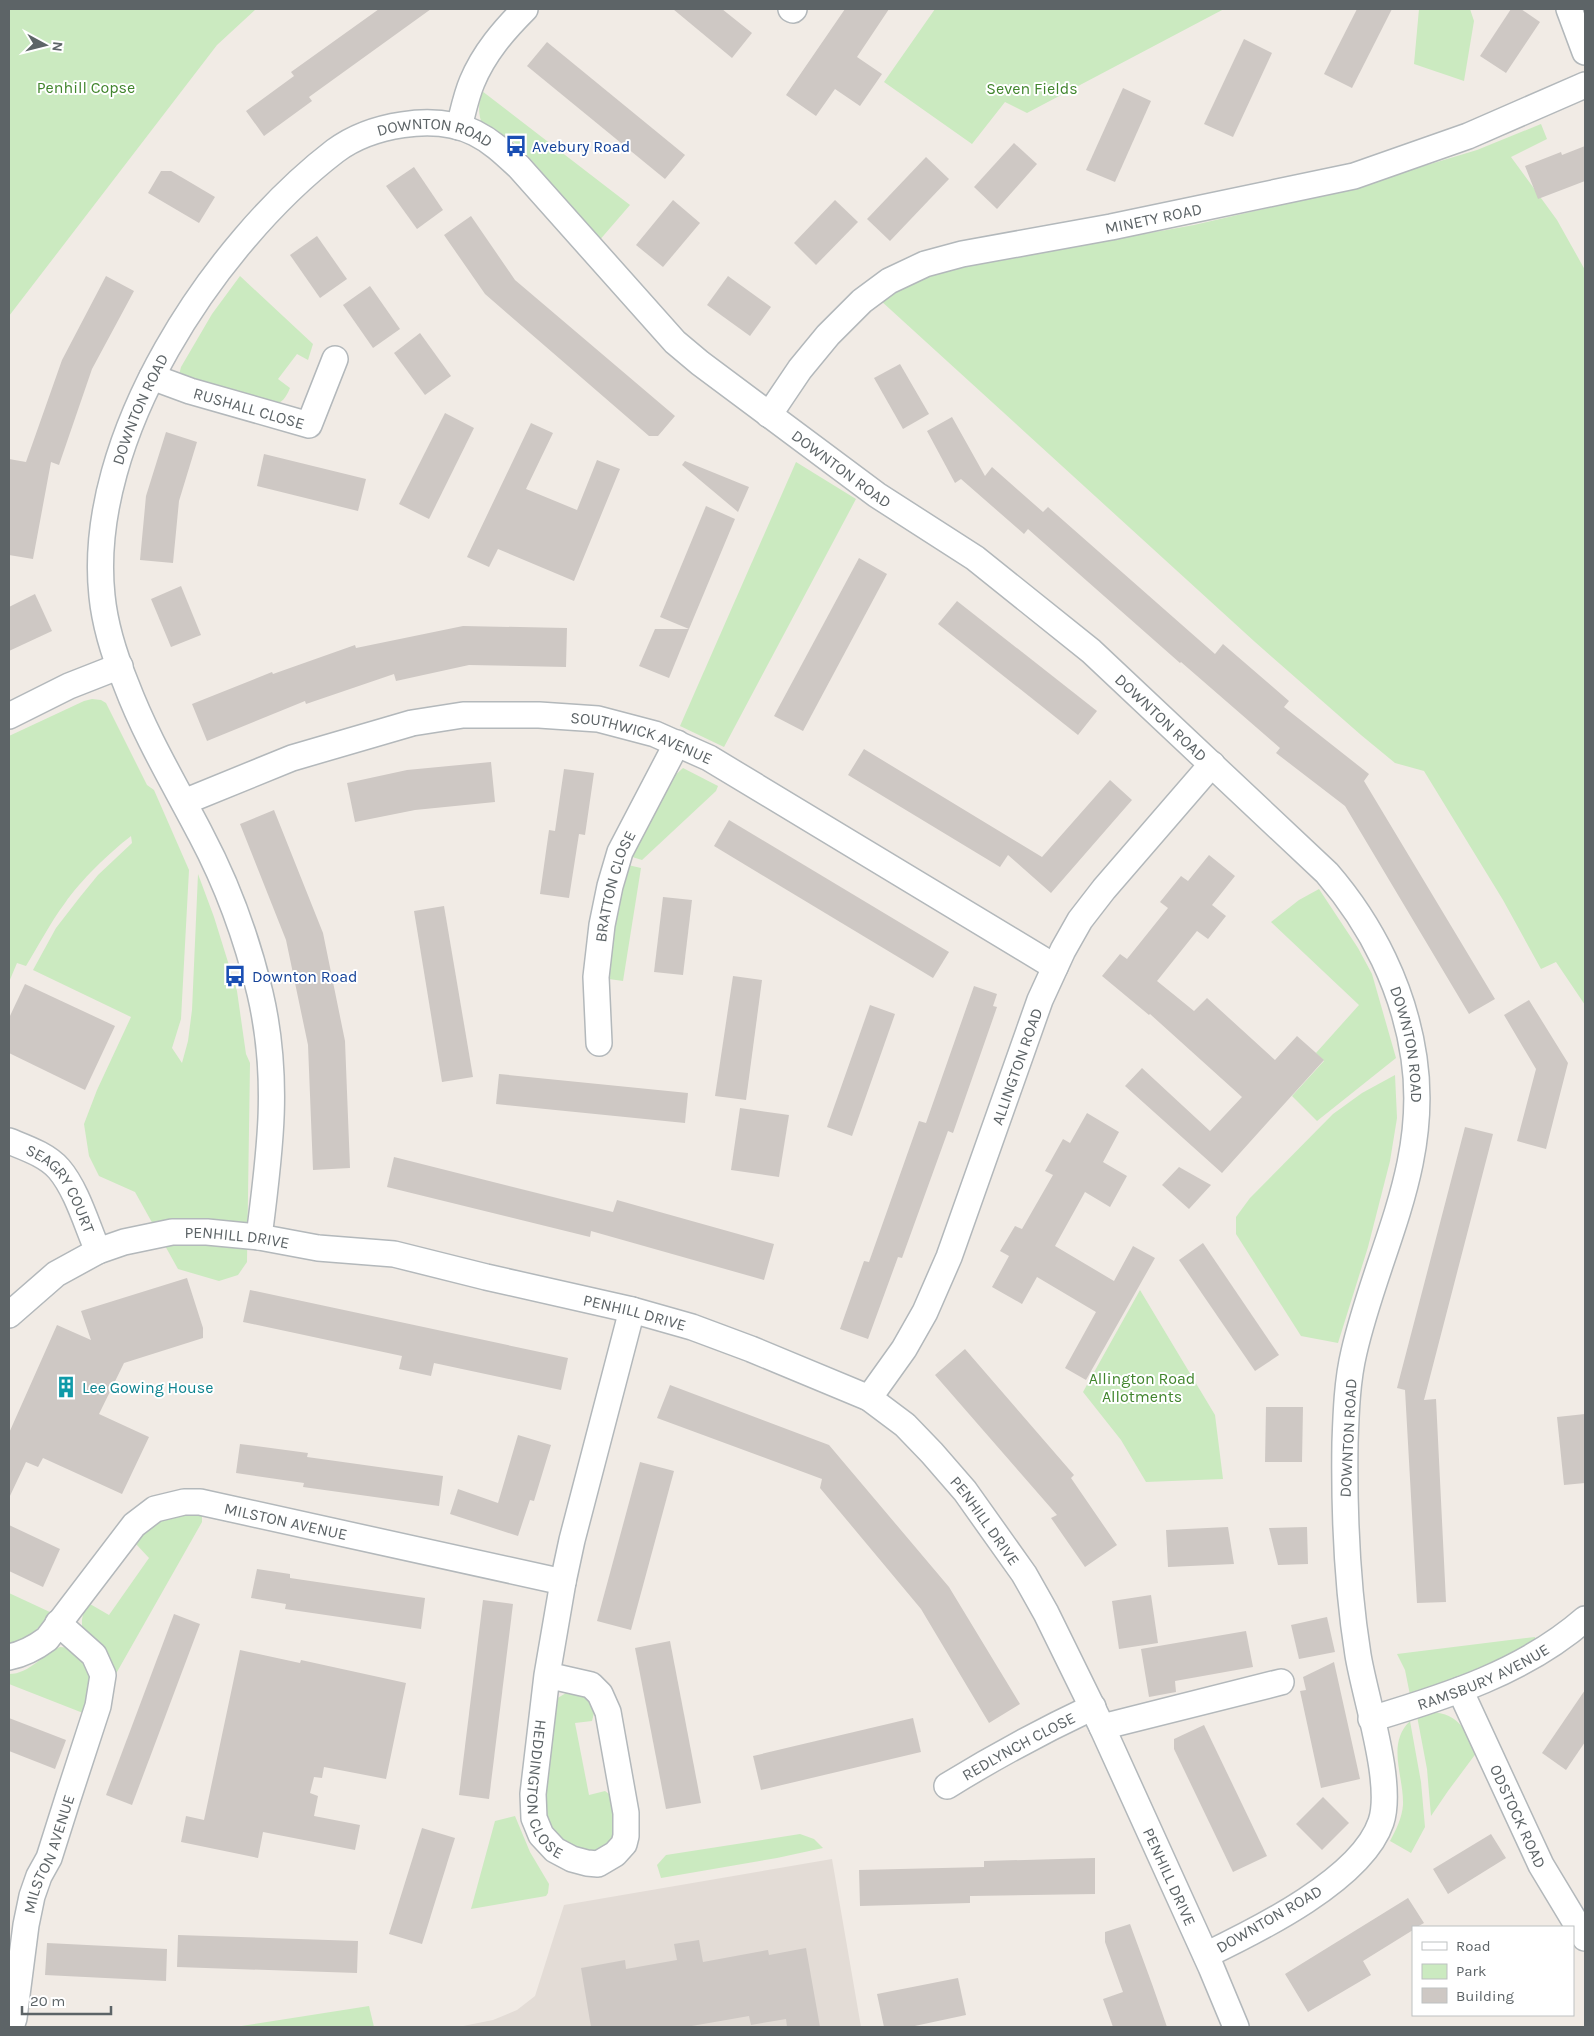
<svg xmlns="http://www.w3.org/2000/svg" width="1594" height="2036" viewBox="0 0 1594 2036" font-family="Karla,sans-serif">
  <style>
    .education { fill: #e3dcd6 }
    .green { fill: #cbeac0 }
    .building { fill: #cec8c4 }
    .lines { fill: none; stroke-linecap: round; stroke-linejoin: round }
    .street-casing { stroke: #b3b8bb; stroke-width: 28 }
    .street { stroke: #fff; stroke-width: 25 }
    .labels { text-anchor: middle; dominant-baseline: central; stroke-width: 4; stroke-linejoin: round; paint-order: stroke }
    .park-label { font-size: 16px; fill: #41852d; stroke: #fff }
    .street-label { font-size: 16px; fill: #5d6467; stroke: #fff }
    .transit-label { font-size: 16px; fill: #164399; stroke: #fff; text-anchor: start }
    .culture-label { font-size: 16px; fill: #0d838f; stroke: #fff; text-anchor: start }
  </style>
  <rect width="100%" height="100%" fill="#f1ebe5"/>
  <polygon class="education" points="832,1859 861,2027 458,2027 493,2020 517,2010 535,1996 564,1905"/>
  <g class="green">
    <polygon points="9,9 256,9 217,45 9,316"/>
    <polygon points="935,9 1224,9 1027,113 1005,102 972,144 884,82"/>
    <polygon points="1419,9 1470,9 1474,21 1464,81 1414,64"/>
    <path d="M 482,91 L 630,205 L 598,242 C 571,209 546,174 516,144 C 507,135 490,135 483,125 C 477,115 479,100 482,91 Z"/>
    <polygon points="1541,124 1547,139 1511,157 1557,220 1585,270 1585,1005 1556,962 1541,969 1503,900 1424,771 1395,763 1361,735 1255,642 880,300 914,280 956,268 1194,225 1337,192 1477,150"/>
    <path d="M 240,276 L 313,344 L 308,360 L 297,354 L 278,379 L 290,388 C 286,398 282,403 272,406 L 179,375 L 181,367 L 212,314 Z"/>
    <polygon points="796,462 856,499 724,747 680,726"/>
    <path d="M 92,699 L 101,700 L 106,703 L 147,785 L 154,790 L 189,870 L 181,1019 L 172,1048 L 182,1063 L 188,1041 L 192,1010 L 198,874 L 214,917 L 237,991 L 246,1054 L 250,1063 L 247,1262 L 238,1275 L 219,1281 L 178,1269 L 135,1192 L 99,1176 L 89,1156 L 84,1124 L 97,1090 L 131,1017 L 33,970 L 56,928 L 80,897 L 98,875 L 132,843 L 131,836 C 110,852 80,881 65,903 C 50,923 39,945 26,966 L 17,963 L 9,982 L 9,736 L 84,701 Z"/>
    <polygon points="683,768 718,786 716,791 642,860 629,856 672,778"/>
    <polygon points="628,865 641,868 623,981 609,979 607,974 610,941"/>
    <polygon points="1319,889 1358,948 1372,974 1396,1058 1317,1121 1292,1096 1324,1061 1316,1053 1359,1005 1271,922 1299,900"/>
    <polygon points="1395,1075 1397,1118 1390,1161 1368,1247 1338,1343 1301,1336 1236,1234 1236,1217 1250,1198 1333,1114 1362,1093"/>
    <polygon points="1140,1290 1215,1415 1223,1479 1146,1482 1121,1440 1083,1392"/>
    <path d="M 180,1513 L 202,1514 L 202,1522 L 113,1679 C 99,1658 67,1627 90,1604 L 109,1615 L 149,1558 L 136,1544 C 148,1527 160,1519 180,1513 Z"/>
    <path d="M 9,1593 L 52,1613 C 38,1630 29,1637 9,1645 Z"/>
    <polygon points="1535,1637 1536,1641 1491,1666 1410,1695 1405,1670 1397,1654"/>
    <path d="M 60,1647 L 72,1648 L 93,1673 L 83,1713 L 9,1684 L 9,1674 C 30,1674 42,1654 60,1647 Z"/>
    <polygon points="580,1692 589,1697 595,1709 592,1721 575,1723 589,1795 605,1791 609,1794 617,1821 614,1838 597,1853 574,1850 546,1825 543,1808 556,1699 566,1693"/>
    <path d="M 1432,1712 C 1459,1714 1465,1730 1477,1752 L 1448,1791 L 1431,1816 L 1427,1769 L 1417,1716 Z"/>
    <path d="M 1410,1721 L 1421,1782 L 1425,1827 L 1411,1853 L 1390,1841 C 1396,1830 1402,1818 1403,1805 C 1404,1776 1386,1744 1410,1721 Z"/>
    <polygon points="515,1816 530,1852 549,1884 548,1893 546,1896 471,1909 495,1821"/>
    <polygon points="800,1834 814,1839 823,1848 777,1858 661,1878 657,1865 666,1855"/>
    <polygon points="369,2006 374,2027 235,2027"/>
  </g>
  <g class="building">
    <polygon points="379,9 431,9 309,97 312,101 264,136 246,111 294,76 291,72"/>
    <polygon points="673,9 722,9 752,33 732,58"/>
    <polygon points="845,9 889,9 857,57 882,74 860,106 835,89 816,116 786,95"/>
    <polygon points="1357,9 1392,9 1352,88 1324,74"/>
    <polygon points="1511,9 1521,9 1540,22 1506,73 1480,56"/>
    <polygon points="1244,39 1272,53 1233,137 1204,124"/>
    <polygon points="547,42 685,155 665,179 527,66"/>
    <polygon points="1123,88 1151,101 1115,182 1086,170"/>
    <polygon points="1014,143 1037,164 997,209 974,187"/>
    <polygon points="1585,146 1585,181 1538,199 1525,166 1561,152 1562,155"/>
    <polygon points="926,157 949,179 890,241 867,219"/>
    <polygon points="414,167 443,210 417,229 386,186"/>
    <polygon points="161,171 171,171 215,197 199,223 148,193"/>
    <polygon points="673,200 700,223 663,267 636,245"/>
    <polygon points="835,200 858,222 816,265 794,243"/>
    <polygon points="471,216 515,280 675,416 658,436 649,436 485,294 444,235"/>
    <polygon points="317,236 347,279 320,298 290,255"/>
    <polygon points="106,276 134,291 92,369 59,465 51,462 33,559 9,555 9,459 26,462 62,360"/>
    <polygon points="728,276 771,307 750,336 707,305"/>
    <polygon points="370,286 400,329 373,348 343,305"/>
    <polygon points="420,333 451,376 425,395 394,353"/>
    <polygon points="900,364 929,414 903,429 874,378"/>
    <polygon points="445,413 474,428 429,519 399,504"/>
    <polygon points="952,417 985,476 992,467 1043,512 1048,507 1215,654 1223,644 1289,701 1284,707 1369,774 1364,781 1495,999 1469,1014 1345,806 1276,753 1280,748 1181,662 1180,663 1028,529 1024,534 961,479 955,483 927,431"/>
    <polygon points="531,423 553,433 526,489 577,510 597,460 620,469 574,581 498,549 489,567 467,557"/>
    <polygon points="166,432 197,442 179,501 173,563 140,560 146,496"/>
    <polygon points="264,454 366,479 358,511 257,486"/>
    <polygon points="685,461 749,487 738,512 682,465"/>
    <polygon points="706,506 735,519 689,629 660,617"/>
    <polygon points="859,558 887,574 803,731 774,716"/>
    <polygon points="181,586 201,635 171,647 151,599"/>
    <polygon points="35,594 52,631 9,651 9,607"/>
    <polygon points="957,601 1097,711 1078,735 938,624"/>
    <polygon points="463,626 567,628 566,667 469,665 396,681 394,674 306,704 305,701 207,741 192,704 272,672 273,674 355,645 356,648"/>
    <polygon points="655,629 689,629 669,678 639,666"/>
    <polygon points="864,749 1042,857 1110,780 1132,800 1051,893 1008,855 1000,867 848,775"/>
    <polygon points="491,762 495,802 415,810 355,822 347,783 407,770"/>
    <polygon points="564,769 594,773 585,835 579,834 569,898 540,894 549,830 555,831"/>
    <polygon points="274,810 323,933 345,1041 350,1168 313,1170 308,1045 286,940 240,824"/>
    <polygon points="729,820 949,952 933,978 714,846"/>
    <polygon points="1209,855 1235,876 1212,905 1226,916 1208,939 1197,931 1157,981 1194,1011 1207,998 1275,1060 1297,1036 1324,1060 1222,1173 1125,1086 1142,1068 1210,1131 1242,1097 1150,1014 1149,1015 1102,976 1120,954 1127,959 1168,908 1160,902 1181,876 1188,881"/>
    <polygon points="663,897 692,900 683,975 654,972"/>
    <polygon points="444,906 473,1077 442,1082 414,911"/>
    <polygon points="733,976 762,980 746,1100 715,1096"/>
    <polygon points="25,984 115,1026 85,1090 9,1053 9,1018"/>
    <polygon points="974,986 997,994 993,1006 997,1007 953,1133 948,1131 902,1258 898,1257 868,1339 840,1329 864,1261 869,1262 919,1121 926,1123"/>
    <polygon points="1529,1000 1568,1063 1546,1149 1517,1141 1536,1069 1504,1015"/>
    <polygon points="870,1005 895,1014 852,1136 827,1127"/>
    <polygon points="499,1074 688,1093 685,1123 496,1104"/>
    <polygon points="740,1108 789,1115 779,1177 731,1170"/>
    <polygon points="1087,1113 1119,1132 1103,1162 1127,1176 1110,1207 1085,1192 1055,1246 1114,1281 1133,1246 1155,1258 1086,1380 1065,1368 1096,1312 1037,1277 1022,1304 992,1287 1009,1256 1000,1251 1015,1226 1022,1229 1053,1175 1045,1171 1063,1139 1070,1143"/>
    <polygon points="1465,1127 1493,1134 1424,1400 1436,1399 1446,1602 1417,1603 1405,1390 1397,1388"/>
    <polygon points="394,1157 613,1212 617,1200 774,1244 764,1280 591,1231 590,1237 387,1187"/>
    <polygon points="1179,1167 1211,1185 1189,1209 1162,1185"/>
    <polygon points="1203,1243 1279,1355 1255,1371 1179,1260"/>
    <polygon points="187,1278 203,1328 203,1338 124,1363 99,1414 149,1437 122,1494 43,1458 38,1467 26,1462 9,1498 9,1433 57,1325 91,1340 81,1311"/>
    <polygon points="250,1290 568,1358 561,1390 434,1363 431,1376 399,1369 402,1356 243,1322"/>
    <polygon points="965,1349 1074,1475 1071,1478 1117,1545 1085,1567 1051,1518 1057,1515 935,1375"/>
    <polygon points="670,1385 829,1445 949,1587 1020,1704 989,1723 921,1609 820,1488 822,1479 657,1418"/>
    <polygon points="1266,1407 1303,1407 1302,1462 1265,1462"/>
    <polygon points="1585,1414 1585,1483 1564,1485 1557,1417"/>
    <polygon points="518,1435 551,1445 534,1501 530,1500 518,1536 450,1514 458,1489 498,1503"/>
    <polygon points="240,1444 308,1453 307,1457 443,1476 439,1506 303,1487 304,1483 236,1473"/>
    <polygon points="640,1462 674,1471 631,1630 597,1621"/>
    <polygon points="9,1525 60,1549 43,1587 9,1571"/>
    <polygon points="1228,1527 1234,1564 1168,1567 1166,1530"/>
    <polygon points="1307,1527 1308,1564 1278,1565 1269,1528"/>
    <polygon points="257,1569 290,1574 290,1578 425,1598 421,1629 285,1609 286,1604 251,1598"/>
    <polygon points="1151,1595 1158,1643 1119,1649 1112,1601"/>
    <polygon points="483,1600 513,1604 489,1799 459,1795"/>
    <polygon points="174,1614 200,1624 132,1805 106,1795"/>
    <polygon points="1327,1617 1335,1652 1299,1659 1291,1625"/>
    <polygon points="1246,1631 1253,1667 1175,1681 1176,1692 1149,1697 1141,1649"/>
    <polygon points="670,1641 701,1803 666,1809 635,1648"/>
    <polygon points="240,1650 300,1663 301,1660 406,1683 386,1779 324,1767 322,1778 314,1777 310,1793 318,1796 314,1816 360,1825 355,1850 263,1832 258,1858 181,1842 186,1816 204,1820"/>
    <polygon points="1334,1662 1360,1779 1321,1788 1300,1691 1306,1690 1303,1677"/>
    <polygon points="1585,1690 1585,1742 1566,1770 1542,1753"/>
    <polygon points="9,1718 66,1740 55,1769 9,1751"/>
    <polygon points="913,1718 921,1752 761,1790 753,1756"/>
    <polygon points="1204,1725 1267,1856 1233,1872 1174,1749 1174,1739"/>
    <polygon points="1323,1797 1349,1823 1322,1850 1296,1824"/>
    <polygon points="422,1828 455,1838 422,1944 389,1934"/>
    <polygon points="1491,1834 1506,1858 1448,1894 1433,1869"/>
    <polygon points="1095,1858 1095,1894 970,1896 970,1903 860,1906 859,1870 984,1867 984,1861"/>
    <polygon points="1408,1898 1424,1923 1417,1927 1413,1927 1413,1930 1363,1961 1371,1975 1308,2012 1285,1974"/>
    <polygon points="1130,1924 1152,1984 1167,2027 1113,2027 1103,1999 1123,1992 1105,1942 1105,1932"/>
    <polygon points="178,1935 358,1941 357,1973 177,1967"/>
    <polygon points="699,1940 703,1962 768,1950 769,1955 806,1948 820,2027 787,2027 786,2019 751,2025 749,2016 686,2027 591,2027 581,1968 625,1960 626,1969 677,1960 674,1944"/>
    <polygon points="47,1943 167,1949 166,1981 45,1975"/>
    <polygon points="958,1978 966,2015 910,2027 884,2027 877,1994"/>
  </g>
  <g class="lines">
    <g class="street-casing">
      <g id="street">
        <polyline points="791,9 793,10 794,9"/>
        <polyline points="1569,9 1585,52"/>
        <path d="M 459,127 C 463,112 466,96 472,82 C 484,53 504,30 525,9"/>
        <path id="s1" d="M 152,377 L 190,391 L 309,425 L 335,359"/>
        <path id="s2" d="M 769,415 L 800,369 L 828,335 L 862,301 L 889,281 L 925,264 L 962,254 L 1111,227 L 1354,176 L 1468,136 L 1585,85"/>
        <polyline points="9,716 69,686 120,666"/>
        <path id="s3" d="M 184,802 L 292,758 L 412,723 L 463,715 L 539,715 L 598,719 L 655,734 L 709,758 L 1055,967"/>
        <path id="s4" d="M 599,1043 L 596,977 L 602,925 L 610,886 L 620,852 L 677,743"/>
        <path id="s5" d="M 9,1141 C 26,1148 47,1155 59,1169 C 77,1190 87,1226 98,1251"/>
        <path id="s6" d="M 259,1237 C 270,1152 280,1078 260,993 C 247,939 227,884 201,835 C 175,785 146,737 126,684 C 115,657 105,626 102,596 C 85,438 214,244 335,151 C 370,125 434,113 475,133 C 493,142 505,154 519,167 L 675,342 L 700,363 L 877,495 L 975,558 L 1091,651 L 1327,873 C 1372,925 1404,989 1414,1058 C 1430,1167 1377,1251 1354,1352 C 1347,1381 1346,1414 1345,1443 C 1344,1513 1347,1586 1358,1655 C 1365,1698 1394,1783 1381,1822 C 1362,1879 1258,1930 1206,1955"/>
        <path id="s7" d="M 9,1315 L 56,1274 L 98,1251 L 124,1242 L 172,1232 L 207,1232 L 259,1237 L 318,1248 L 394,1254 L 486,1277 L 632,1310 L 692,1327 L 751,1349 L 869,1398 L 905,1425 L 932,1453 L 965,1491 L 1024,1574 L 1046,1613 L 1102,1727 L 1211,1967 L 1236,2027"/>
        <path id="s8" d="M 869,1398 L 904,1349 L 925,1312 L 949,1257 L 1040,1000 L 1063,950 L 1080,920 L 1104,889 L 1212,764"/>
        <path id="s9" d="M 9,1657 C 24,1654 35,1648 47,1639 L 134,1525 L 155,1509 L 184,1502 L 200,1502 L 563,1582"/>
        <path id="s10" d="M 547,1675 L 533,1794 L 534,1818 L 541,1835 L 555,1850 L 572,1859 L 587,1863 L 598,1864 L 615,1854 L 624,1844 L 626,1836 L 626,1813 L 608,1712 L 600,1694 L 591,1685 L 547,1675 L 563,1582 L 572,1540 L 632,1310"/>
        <path id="s11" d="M 1460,1690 L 1541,1865 L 1585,1938"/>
        <path id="s12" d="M 1371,1719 C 1448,1696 1524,1672 1585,1619"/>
        <polyline points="1102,1727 1281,1682"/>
        <path id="s13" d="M 947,1786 C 994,1757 1042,1731 1093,1707"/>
        <path id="s14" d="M 11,2027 L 14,2018 L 26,1925 L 32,1896 L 39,1876 L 49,1858 L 68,1798 L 98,1706 L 103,1675 L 94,1655 L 58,1623"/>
      </g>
    </g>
    <use href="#street" class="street"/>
  </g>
  <defs>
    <g id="bus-bare" transform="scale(1.725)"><path d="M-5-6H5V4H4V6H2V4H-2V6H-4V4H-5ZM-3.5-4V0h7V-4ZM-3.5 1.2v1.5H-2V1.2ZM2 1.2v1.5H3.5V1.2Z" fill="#1a4fb4" stroke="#fff" stroke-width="2.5" paint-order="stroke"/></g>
    <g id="building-bare" transform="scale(1.725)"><path d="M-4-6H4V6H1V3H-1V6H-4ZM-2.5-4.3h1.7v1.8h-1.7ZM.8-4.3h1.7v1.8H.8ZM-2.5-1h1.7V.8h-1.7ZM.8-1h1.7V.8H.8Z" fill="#0f9aa8" stroke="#fff" stroke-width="2.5" paint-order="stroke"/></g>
  </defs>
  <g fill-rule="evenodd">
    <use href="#bus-bare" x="516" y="146"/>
    <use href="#bus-bare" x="235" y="976"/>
    <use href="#building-bare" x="66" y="1387"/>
  </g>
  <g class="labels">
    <g class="park-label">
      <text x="86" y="87">Penhill Copse</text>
      <text x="1032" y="88">Seven Fields</text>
      <text x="1142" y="1378">Allington Road<tspan x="1142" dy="18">Allotments</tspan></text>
    </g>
    <g class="street-label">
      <text stroke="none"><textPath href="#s6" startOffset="1302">DOWNTON ROAD</textPath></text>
      <text stroke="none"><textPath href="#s2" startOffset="454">MINETY ROAD</textPath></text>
      <text stroke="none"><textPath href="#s1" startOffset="102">RUSHALL CLOSE</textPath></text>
      <text stroke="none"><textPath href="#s6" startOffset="868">DOWNTON ROAD</textPath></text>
      <text stroke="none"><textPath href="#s6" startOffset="1842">DOWNTON ROAD</textPath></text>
      <text stroke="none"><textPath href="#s6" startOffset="2248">DOWNTON ROAD</textPath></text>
      <text stroke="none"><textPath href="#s3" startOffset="475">SOUTHWICK AVENUE</textPath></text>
      <text stroke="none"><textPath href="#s4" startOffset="159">BRATTON CLOSE</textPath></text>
      <text stroke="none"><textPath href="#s6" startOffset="2668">DOWNTON ROAD</textPath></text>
      <text stroke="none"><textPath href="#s8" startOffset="365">ALLINGTON ROAD</textPath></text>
      <text stroke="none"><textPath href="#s5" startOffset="74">SEAGRY COURT</textPath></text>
      <text stroke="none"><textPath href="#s7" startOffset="252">PENHILL DRIVE</textPath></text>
      <text stroke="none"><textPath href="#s7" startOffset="658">PENHILL DRIVE</textPath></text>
      <text transform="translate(1348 1438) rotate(-87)">DOWNTON ROAD</text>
      <text stroke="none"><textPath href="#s9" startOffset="346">MILSTON AVENUE</textPath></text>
      <text stroke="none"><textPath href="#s7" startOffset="1078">PENHILL DRIVE</textPath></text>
      <text stroke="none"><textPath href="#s12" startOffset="120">RAMSBURY AVENUE</textPath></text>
      <text stroke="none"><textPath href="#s13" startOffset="82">REDLYNCH CLOSE</textPath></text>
      <text stroke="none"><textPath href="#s10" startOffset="118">HEDDINGTON CLOSE</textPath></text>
      <text stroke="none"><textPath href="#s11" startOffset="139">ODSTOCK ROAD</textPath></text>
      <text stroke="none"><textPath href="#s14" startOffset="178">MILSTON AVENUE</textPath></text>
      <text stroke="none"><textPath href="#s7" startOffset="1480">PENHILL DRIVE</textPath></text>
      <text transform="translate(1269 1919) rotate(-30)">DOWNTON ROAD</text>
    </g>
    <g class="transit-label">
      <text x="532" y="146">Avebury Road</text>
      <text x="252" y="976">Downton Road</text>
    </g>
    <g class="culture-label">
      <text x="82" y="1387">Lee Gowing House</text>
    </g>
  </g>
  <rect width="1594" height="2036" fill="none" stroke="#5d6467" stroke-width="20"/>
  <rect x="1412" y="1926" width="162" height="90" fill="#ffffff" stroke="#bec1c2"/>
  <rect x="1422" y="1942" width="25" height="8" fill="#ffffff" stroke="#bec1c2"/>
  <text x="1456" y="1951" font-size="15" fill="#5d6467">Road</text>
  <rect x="1422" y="1964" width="25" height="15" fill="#cbeac0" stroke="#bec1c2"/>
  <text x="1456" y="1976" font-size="15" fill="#5d6467">Park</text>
  <rect x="1422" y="1988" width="25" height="15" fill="#cec8c4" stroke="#bec1c2"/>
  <text x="1456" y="2001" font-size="15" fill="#5d6467">Building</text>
  <g transform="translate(45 45) rotate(97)" stroke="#ffffff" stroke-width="4" paint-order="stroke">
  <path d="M0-4L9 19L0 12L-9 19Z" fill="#5d6467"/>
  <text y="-8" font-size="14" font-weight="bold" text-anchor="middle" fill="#5d6467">N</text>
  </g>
  <path d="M22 2006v8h89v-8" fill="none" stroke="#5d6467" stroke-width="2.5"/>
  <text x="30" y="2006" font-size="15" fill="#5d6467" stroke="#ffffff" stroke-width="4" paint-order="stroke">20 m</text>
</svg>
